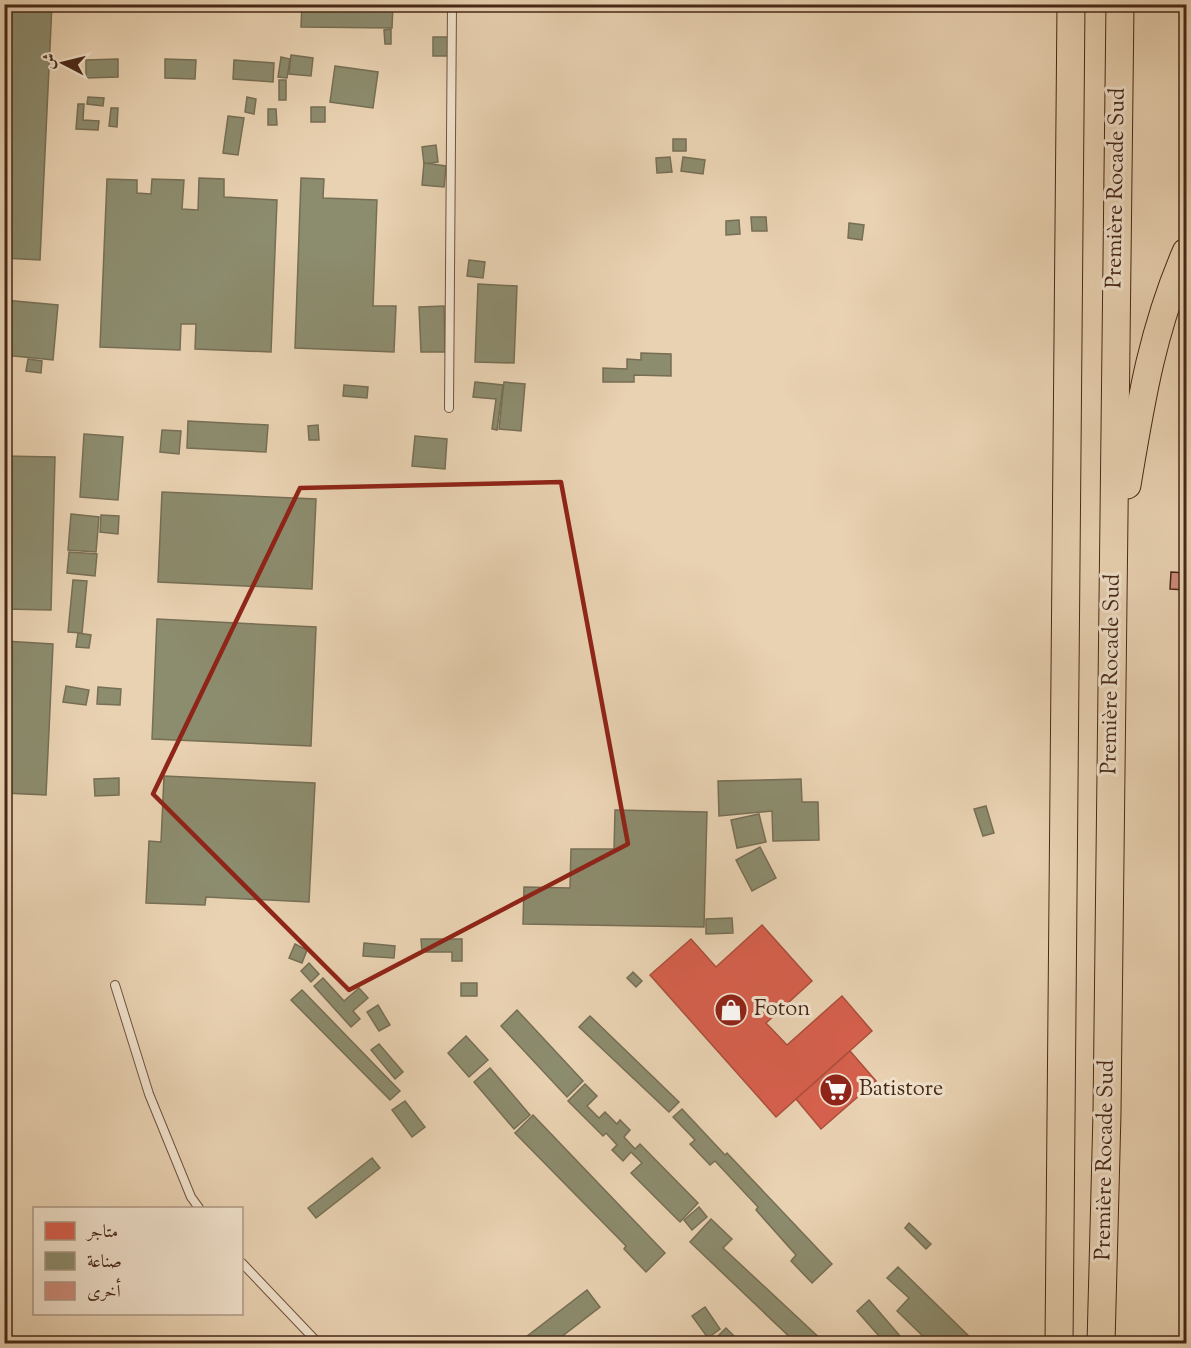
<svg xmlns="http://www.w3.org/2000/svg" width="1191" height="1348" viewBox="0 0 1191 1348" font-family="'Sorts Mill Goudy',Amiri,serif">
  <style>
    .shops { fill: #d6604d; stroke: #ab4f3d; stroke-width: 1.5 }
    .industry { fill: #8c8c6e; stroke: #776e54; stroke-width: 1.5 }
    .building { fill: #ce8c7b; stroke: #472817; stroke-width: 1.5 }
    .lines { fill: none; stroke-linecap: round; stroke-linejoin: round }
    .lane-casing { stroke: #70523e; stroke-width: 10 }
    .highway-casing { stroke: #472817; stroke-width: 29 }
    .lane { stroke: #f1e2cd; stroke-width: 8 }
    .highway { stroke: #e9d2b2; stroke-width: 27 }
    .marked { fill: none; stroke: #8f2418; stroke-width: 4.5; stroke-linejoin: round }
    .labels { text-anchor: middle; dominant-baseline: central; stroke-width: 6; stroke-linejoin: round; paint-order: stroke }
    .street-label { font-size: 22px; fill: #472817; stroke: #f1e2cd }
    .poi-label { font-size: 22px; fill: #472817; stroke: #f1e2cd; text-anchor: start }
  </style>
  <rect width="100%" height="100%" fill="#e9d2b2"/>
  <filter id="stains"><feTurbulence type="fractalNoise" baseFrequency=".00333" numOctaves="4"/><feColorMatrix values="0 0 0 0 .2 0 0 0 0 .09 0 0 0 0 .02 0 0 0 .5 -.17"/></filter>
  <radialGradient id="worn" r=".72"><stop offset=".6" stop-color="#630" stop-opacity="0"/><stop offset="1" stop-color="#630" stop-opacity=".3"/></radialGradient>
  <g class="shops">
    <polygon points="762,925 812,981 766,1023 787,1045 842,996 872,1031 776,1117 650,975 691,939 716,967"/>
    <polygon points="850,1051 876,1081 821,1129 796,1099"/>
  </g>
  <g class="industry">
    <polygon points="4,4 52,4 40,260 4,258"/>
    <polygon points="302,4 393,4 392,28 301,27"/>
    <polygon points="391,29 391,44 385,44 384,30"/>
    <rect x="433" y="37" width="16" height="19"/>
    <polygon points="291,55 313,58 311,76 289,74"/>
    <polygon points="281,57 290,59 287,78 278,77"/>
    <polygon points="118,59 118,77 86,78 86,60"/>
    <polygon points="165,59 196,60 195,79 165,78"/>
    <polygon points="234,60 274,63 273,82 233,79"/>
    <polygon points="335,66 378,72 373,108 330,102"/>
    <rect x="279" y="80" width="7" height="20"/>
    <polygon points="88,97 104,98 103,106 87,104"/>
    <polygon points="247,97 256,99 254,114 245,112"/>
    <polygon points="78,104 84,104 83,120 99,121 98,130 76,129"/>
    <rect x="311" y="107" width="14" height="15"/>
    <polygon points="111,108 118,108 117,127 109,126"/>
    <polygon points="268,109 276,109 277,125 268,125"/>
    <polygon points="228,116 244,118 238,155 223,153"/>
    <rect x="673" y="139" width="13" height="12"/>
    <polygon points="436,145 438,162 424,164 422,147"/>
    <polygon points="670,157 672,172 657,173 656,158"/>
    <polygon points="683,157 705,160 703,174 681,171"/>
    <polygon points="424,163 446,166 444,187 422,185"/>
    <polygon points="199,178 224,179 224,197 277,200 271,352 195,349 196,324 181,324 180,350 100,347 107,179 137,180 137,193 151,194 152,179 184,180 182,209 198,210"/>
    <polygon points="301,178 324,179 323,198 377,200 373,306 396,306 394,352 295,348"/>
    <polygon points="751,217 766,217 767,231 752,231"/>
    <polygon points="739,220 740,234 726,235 726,221"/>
    <polygon points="849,223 864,225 862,240 848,238"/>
    <polygon points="469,260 485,262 483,278 467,276"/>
    <polygon points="478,284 517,286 514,363 475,362"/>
    <polygon points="4,300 58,305 53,360 4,355"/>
    <polygon points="444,306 445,352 421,352 419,307"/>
    <polygon points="641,353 671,354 671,376 634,375 634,382 603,382 603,368 627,369 627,359 641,360"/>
    <polygon points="28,359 42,361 41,373 26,371"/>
    <polygon points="475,382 503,385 497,430 492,429 496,399 473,397"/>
    <polygon points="504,382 525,384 521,431 499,429"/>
    <polygon points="344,385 368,387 367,398 343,396"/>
    <polygon points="188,421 268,425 266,452 187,448"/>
    <polygon points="318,425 319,440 309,440 308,426"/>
    <polygon points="162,430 181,431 179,454 160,452"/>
    <polygon points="84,434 123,437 118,500 80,497"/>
    <polygon points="415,436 447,439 445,469 412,466"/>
    <polygon points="4,456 55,457 51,610 4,609"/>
    <polygon points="162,492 316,499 312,589 158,582"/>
    <polygon points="71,514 99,517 96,552 68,550"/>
    <polygon points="101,515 119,516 118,534 100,532"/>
    <polygon points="69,552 97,554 95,576 67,573"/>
    <polygon points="73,580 87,581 82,633 68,632"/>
    <polygon points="157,619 316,627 311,746 152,739"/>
    <polygon points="78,633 91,635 89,648 76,647"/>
    <polygon points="4,641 53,644 46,795 4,793"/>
    <polygon points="66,686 89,690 86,705 63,702"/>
    <polygon points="98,687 121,689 120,705 97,704"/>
    <polygon points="164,776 315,783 309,902 206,897 205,905 146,903 149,841 161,842"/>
    <polygon points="119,778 119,795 95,796 94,779"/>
    <polygon points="801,779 802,802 818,802 819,840 773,841 772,811 719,816 718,781"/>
    <polygon points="986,806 994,833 983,836 974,809"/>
    <polygon points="615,810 707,812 704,927 523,924 524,887 570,888 571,849 614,849"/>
    <polygon points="759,814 766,842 737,848 731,820"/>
    <polygon points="760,847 776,878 752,891 736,860"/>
    <polygon points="732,918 733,933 706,934 706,919"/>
    <polygon points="421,939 462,939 462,961 452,961 452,952 422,952"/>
    <polygon points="364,943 395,946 394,958 363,956"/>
    <polygon points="295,944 307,950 302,963 289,958"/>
    <polygon points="309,963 319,974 311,982 301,971"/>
    <polygon points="633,972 642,981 636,987 627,978"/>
    <polygon points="323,978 344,1001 359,988 368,998 353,1011 360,1019 351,1027 314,986"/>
    <rect x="461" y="983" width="16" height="13"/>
    <polygon points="302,990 400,1091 390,1100 291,1000"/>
    <polygon points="378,1005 390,1025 379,1031 367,1012"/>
    <polygon points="517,1010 583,1081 567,1097 501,1026"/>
    <polygon points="590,1016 679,1102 669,1112 579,1027"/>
    <polygon points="466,1036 488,1060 469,1077 448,1053"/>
    <polygon points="379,1044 403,1072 395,1079 371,1050"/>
    <polygon points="490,1068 530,1115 514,1129 474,1082"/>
    <polygon points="585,1084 597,1096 587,1106 599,1118 605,1112 617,1124 620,1120 630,1130 624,1137 635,1149 640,1144 698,1203 680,1222 631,1173 642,1163 631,1152 623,1161 612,1150 617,1145 606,1133 603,1136 568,1101"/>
    <polygon points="405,1101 425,1127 412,1137 392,1110"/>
    <polygon points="682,1109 725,1155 727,1153 832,1264 812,1283 791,1261 796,1255 756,1210 758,1207 715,1161 710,1165 690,1144 695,1140 673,1117"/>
    <polygon points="533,1115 665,1253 646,1272 624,1249 626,1246 515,1133"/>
    <polygon points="372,1158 380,1168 316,1218 308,1208"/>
    <polygon points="699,1207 707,1217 692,1230 684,1220"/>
    <polygon points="711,1219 732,1239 723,1248 826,1344 797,1344 690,1242"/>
    <polygon points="909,1223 931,1244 926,1249 905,1228"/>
    <polygon points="898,1267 977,1344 931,1344 897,1311 909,1298 887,1278"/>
    <polygon points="587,1290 600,1307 552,1344 530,1344 526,1337"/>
    <polygon points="869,1300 907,1344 886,1344 857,1311"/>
    <polygon points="705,1307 720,1329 708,1338 692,1316"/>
    <polygon points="726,1328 742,1344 710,1344"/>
  </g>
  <polygon class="building" points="1171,572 1186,573 1186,590 1170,589"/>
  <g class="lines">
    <g class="lane-casing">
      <g id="lane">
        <polyline points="449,408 452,4"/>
        <polyline points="115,985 149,1094 191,1197 199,1208"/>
        <polyline points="242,1263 319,1344"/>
      </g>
    </g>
    <g class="highway-casing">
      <g id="highway">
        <path d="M 1127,485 C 1141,401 1152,331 1186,252"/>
        <polyline points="1059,1344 1071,4"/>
        <polyline points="1101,1344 1107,1113 1120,4"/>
      </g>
    </g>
    <use href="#lane" class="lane"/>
    <use href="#highway" class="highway"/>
  </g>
  <path class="marked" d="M 561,482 L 628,844 L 349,990 L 153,794 L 300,488 Z"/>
  <defs>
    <g id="shop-disc" transform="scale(1.725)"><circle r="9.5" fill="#8f2418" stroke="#f1e2cd"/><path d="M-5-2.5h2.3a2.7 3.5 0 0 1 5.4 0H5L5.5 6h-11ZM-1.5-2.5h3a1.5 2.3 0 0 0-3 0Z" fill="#fff"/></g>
    <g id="supermarket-disc" transform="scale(1.725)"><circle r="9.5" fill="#8f2418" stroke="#f1e2cd"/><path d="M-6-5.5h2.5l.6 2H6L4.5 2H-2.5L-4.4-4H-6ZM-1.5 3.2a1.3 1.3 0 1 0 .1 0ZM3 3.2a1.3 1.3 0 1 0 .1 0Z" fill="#fff"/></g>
  </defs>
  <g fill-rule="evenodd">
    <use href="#shop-disc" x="731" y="1010"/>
    <use href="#supermarket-disc" x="836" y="1090"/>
  </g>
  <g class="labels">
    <g class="street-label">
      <text transform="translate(1117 188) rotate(-89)">Première Rocade Sud</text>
      <text transform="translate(1112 674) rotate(-89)">Première Rocade Sud</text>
      <text transform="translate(1106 1160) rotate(-89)">Première Rocade Sud</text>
    </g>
    <g class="poi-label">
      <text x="754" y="1010">Foton</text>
      <text x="859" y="1090">Batistore</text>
    </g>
  </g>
  <rect width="1191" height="1348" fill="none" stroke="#e9d2b2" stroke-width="24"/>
  <rect x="6" y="6" width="1179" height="1336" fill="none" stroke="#472817" stroke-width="3"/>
  <rect x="12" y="12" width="1167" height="1324" fill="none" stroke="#472817" stroke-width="1.5"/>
  <rect x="33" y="1207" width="210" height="108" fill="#f1e2cd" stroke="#ad9884" stroke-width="1.5"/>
  <rect x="45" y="1222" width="30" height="18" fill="#d6604d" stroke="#ad9884" stroke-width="1.5"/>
  <text x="87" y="1237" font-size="18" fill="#472817">متاجر</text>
  <rect x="45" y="1252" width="30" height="18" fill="#8c8c6e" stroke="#ad9884" stroke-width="1.5"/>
  <text x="87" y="1267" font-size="18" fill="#472817">صناعة</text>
  <rect x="45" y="1282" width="30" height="18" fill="#ce8c7b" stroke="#ad9884" stroke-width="1.5"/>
  <text x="87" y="1297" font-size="18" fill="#472817">أخرى</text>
  <g transform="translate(63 63) rotate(277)" stroke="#f1e2cd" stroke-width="4.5" paint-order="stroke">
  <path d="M0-4.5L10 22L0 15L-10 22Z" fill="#472817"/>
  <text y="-9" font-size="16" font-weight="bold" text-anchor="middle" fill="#472817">ش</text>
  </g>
  <rect width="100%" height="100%" filter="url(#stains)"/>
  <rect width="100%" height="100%" fill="url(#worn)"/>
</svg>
